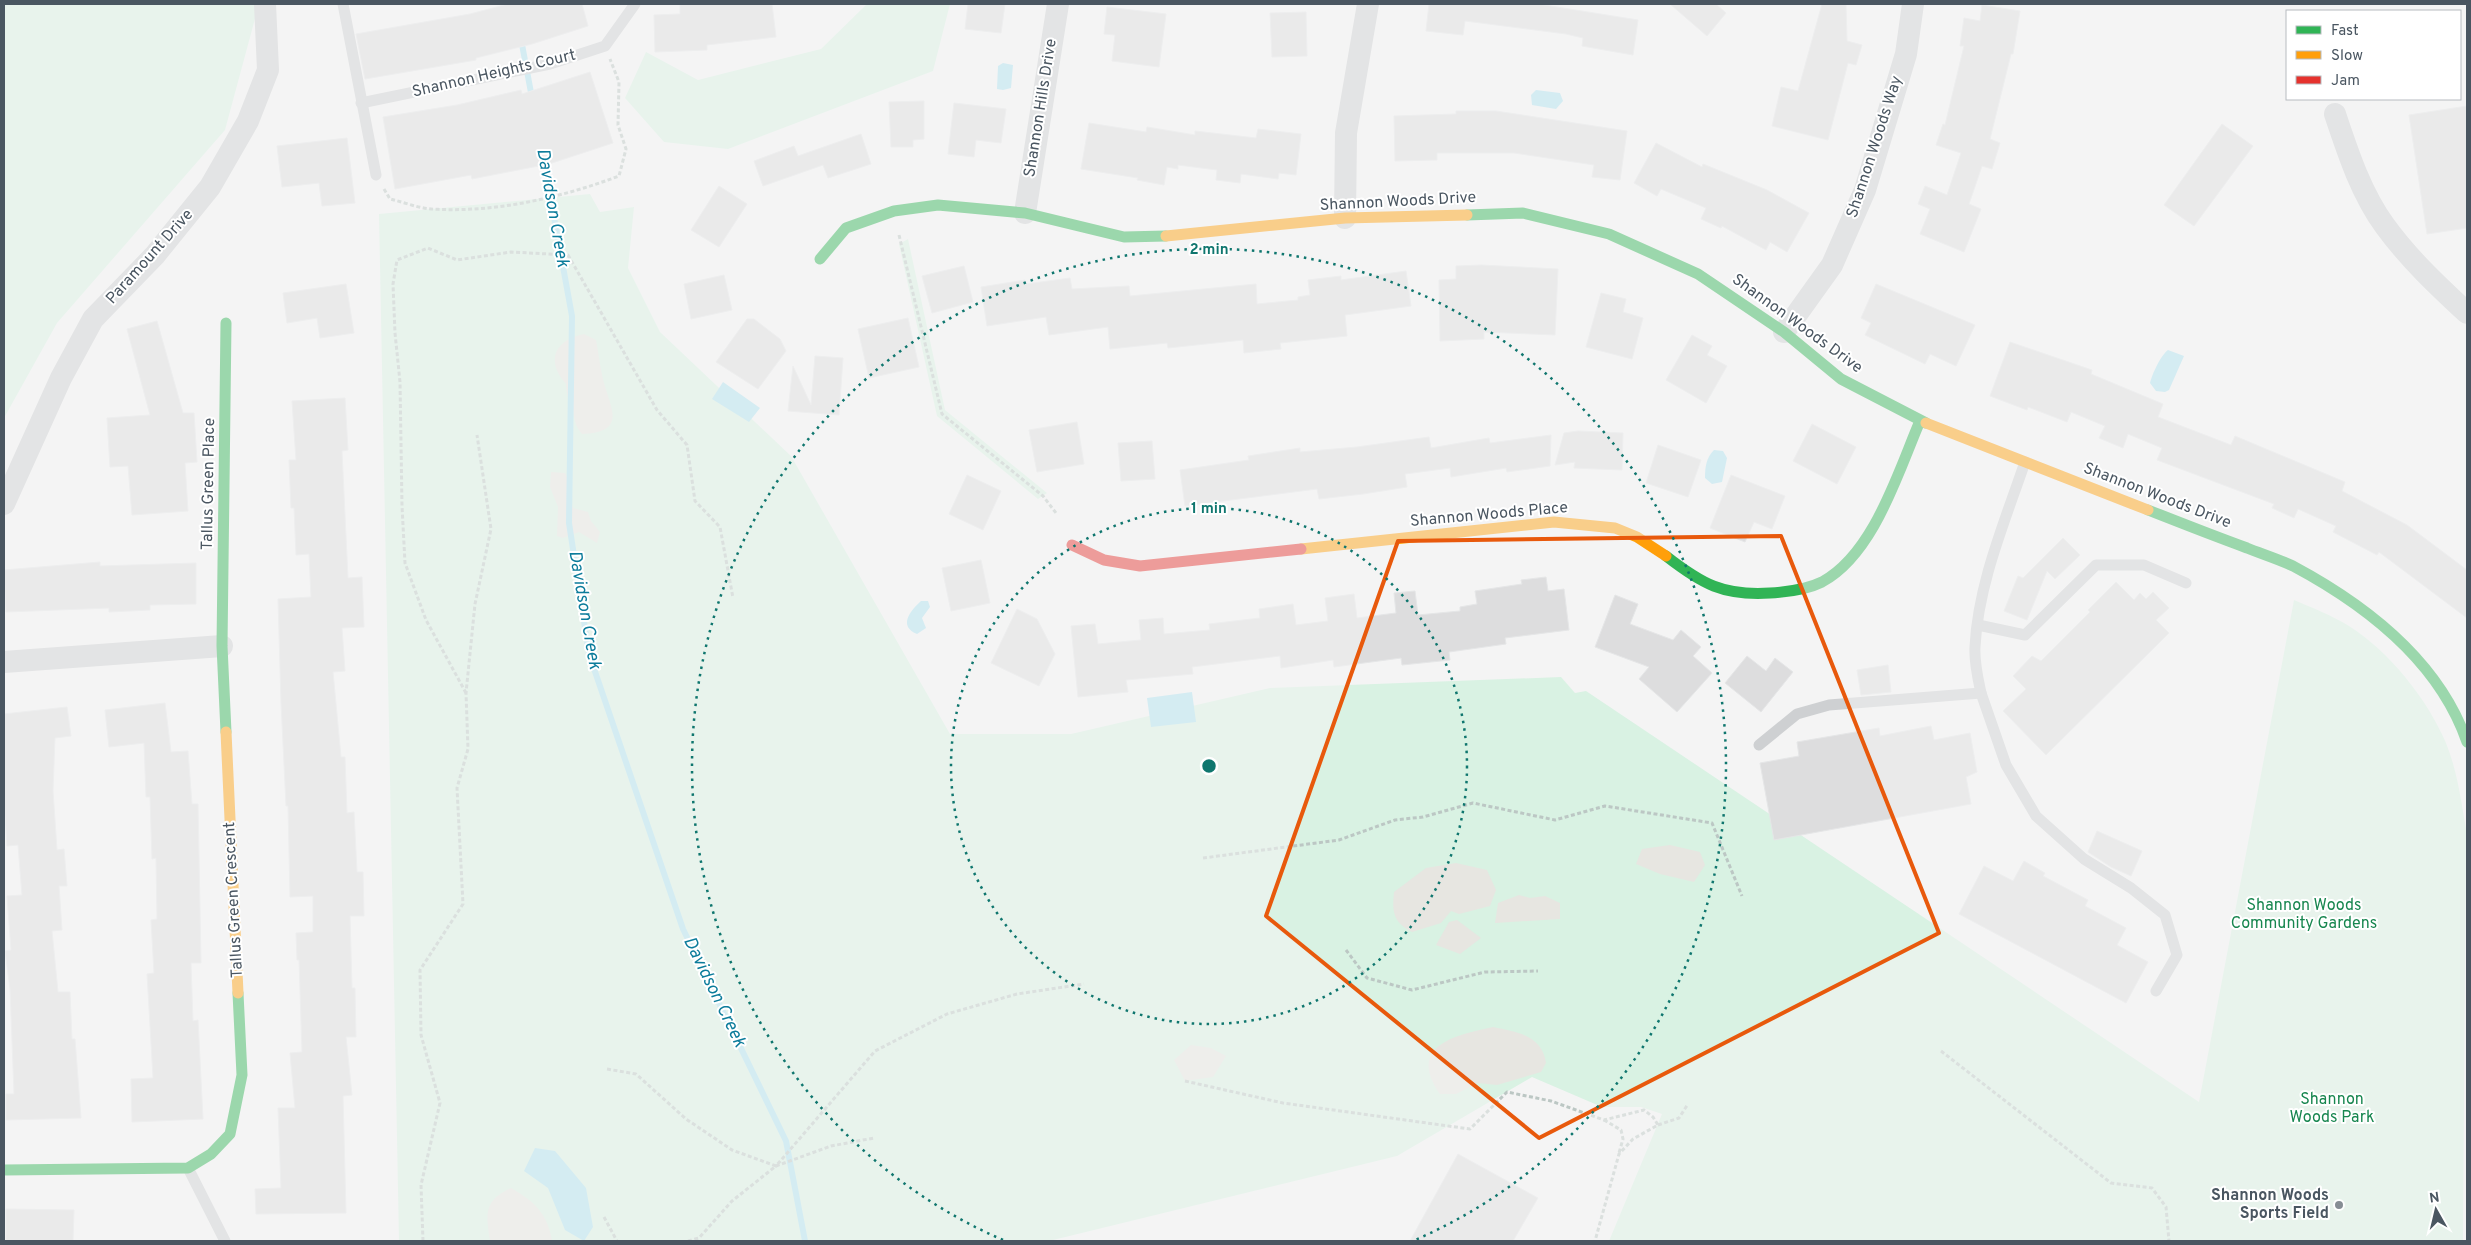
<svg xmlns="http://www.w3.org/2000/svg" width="2471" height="1245" viewBox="0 0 2471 1245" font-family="Overpass,sans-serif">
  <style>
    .green { fill: #d9f2e3 }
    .sand { fill: #e7e6e1 }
    .water { fill: #aee2f0 }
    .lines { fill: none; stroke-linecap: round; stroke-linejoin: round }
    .stream { stroke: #aee2f0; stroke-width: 6 }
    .building { fill: #ddddde; stroke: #e5e6e7 }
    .path { stroke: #bcc7c4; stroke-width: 3; stroke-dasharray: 4 2.5; stroke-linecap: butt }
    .lane { stroke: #ced0d2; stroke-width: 11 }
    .street { stroke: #ced0d2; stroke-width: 22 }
    .fast { stroke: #30b455; stroke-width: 11 }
    .slow { stroke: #ff9f0a; stroke-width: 11 }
    .jam { stroke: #e5322d; stroke-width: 11 }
    .marked { fill: none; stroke: #e8590c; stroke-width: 4; stroke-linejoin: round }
    .ring { fill: none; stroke: #0f766e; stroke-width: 2.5; stroke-dasharray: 2.5 5 }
    .poi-dot { fill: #868d94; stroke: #fff; stroke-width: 2 }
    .labels { text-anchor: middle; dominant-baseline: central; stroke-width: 4; stroke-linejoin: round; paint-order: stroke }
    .street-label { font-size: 16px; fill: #4a5661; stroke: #fff }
    .park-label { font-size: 16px; fill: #17864f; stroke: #fff }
    .poi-label { font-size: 16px; font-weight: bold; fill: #4a5661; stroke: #fff; text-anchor: end }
    .water-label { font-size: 18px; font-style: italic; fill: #0c7c9b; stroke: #fff }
    .centre { fill: #0f766e; stroke: #fff; stroke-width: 2.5 }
    .ring-label { font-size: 15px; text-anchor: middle; font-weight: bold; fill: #0f766e; stroke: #fff; stroke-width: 4; stroke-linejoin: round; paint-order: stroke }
  </style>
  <rect width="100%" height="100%" fill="#f4f4f4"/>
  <g class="green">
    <polygon points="4,4 259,4 225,130 57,323 4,418"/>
    <polygon points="867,4 950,4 933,71 728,149 664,142 625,98 646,52 698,80 821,49"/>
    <path d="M 590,194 L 600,212 L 634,207 L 628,268 L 660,332 L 791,456 L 950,734 L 1071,734 L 1270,688 L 1561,677 L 1575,693 L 1586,691 L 2199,1102 L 2294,600 C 2313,608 2331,615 2349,626 C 2389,651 2428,700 2446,743 C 2457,770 2461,800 2466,829 L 2463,1241 L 1609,1241 L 1662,1114 L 1641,1107 L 1602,1107 L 1532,1077 L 1397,1156 L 1049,1241 L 399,1241 L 379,214 Z"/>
    <polygon points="908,239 945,410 1047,493 1038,499 937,416 899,244"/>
  </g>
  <g class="sand">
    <path d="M 584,334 L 596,340 C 599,355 600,368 604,383 C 612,411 626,432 582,434 C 575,425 575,422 573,411 C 571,400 566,398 566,384 C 545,360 555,340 584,334 Z"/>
    <path d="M 551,472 L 565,473 C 571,482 569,497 573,508 L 588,512 L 591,521 L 600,532 L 597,543 L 579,532 L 563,538 L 557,536 L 558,507 L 550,487 Z"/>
    <polygon points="1670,845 1700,852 1705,865 1694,882 1660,874 1636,864 1642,849"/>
    <path d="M 1456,863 L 1487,870 L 1496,890 L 1490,906 L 1459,914 L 1451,911 L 1441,923 L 1412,932 C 1393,922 1392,912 1394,892 L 1426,868 Z"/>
    <polygon points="1519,895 1530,898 1545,896 1560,903 1560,919 1495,923 1498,903"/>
    <polygon points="1457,920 1481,938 1460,954 1436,945 1449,922"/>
    <path d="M 1493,1027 C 1517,1032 1542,1035 1546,1063 L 1541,1072 L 1497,1085 L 1478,1083 L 1456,1094 L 1440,1094 C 1406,1046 1455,1035 1493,1027 Z"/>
    <polygon points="1191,1045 1211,1048 1226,1056 1213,1077 1185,1081 1174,1060"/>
    <path d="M 511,1188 C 534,1201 548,1214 552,1241 L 490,1241 C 486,1214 483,1201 511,1188 Z"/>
  </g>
  <g class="water">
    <polygon points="1003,63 1013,65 1011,88 1003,90 997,89 998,66"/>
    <polygon points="1536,90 1560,93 1563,101 1556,109 1532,105 1531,95"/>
    <path d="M 2168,350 L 2184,356 L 2169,390 L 2165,392 L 2156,391 L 2150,383 C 2152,374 2161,355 2168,350 Z"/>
    <polygon points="723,382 760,408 749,422 712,399"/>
    <path d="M 1714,450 L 1723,451 L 1727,458 L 1722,482 L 1712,484 L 1705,478 C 1705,467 1706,458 1714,450 Z"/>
    <path d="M 921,601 L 928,601 L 930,607 L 922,618 L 926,628 L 917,634 C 898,626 910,611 921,601 Z"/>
    <polygon points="1192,692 1196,722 1151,727 1147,698"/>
    <polygon points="535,1148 555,1151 586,1188 593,1227 584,1241 565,1230 548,1188 524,1171"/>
  </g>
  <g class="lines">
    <g class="stream">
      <polyline points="521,39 532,98"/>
      <polyline points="543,157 572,316 569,523 589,654 683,929 786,1141 805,1241"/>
    </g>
  </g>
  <g class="building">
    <polygon points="508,4 582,4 588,26 532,44 476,58 476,60 365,79 356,34 470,14"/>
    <polygon points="680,4 772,4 776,37 707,45 707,50 655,52 654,15 680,14"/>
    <polygon points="968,4 1005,4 1001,33 965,29"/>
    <polygon points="1429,4 1538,4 1638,20 1633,55 1582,46 1583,38 1566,34 1465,21 1463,35 1426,31"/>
    <polygon points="1670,4 1716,4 1726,13 1707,36"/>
    <polygon points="1822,4 1846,4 1847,41 1862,45 1856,65 1848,63 1828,140 1772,126 1781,87 1798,91"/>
    <polygon points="1982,5 2020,11 2013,54 2011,54 1990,139 2000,143 1992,169 1982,166 1969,204 1981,209 1964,252 1920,234 1930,209 1918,204 1925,186 1947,195 1961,153 1936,145 1943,124 1945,125 1964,46 1960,46 1964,18 1980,21"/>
    <polygon points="1107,7 1166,14 1159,67 1112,61 1115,35 1104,34"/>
    <polygon points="1306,12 1307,56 1272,57 1270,13"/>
    <polygon points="590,72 613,143 549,164 472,179 471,175 395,189 383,117 457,105 521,90 522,94"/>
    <polygon points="924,101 924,139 913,140 913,147 891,147 889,102"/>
    <polygon points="954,103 1006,109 1001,143 976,140 974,157 948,154"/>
    <polygon points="2467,106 2467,228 2427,234 2409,115"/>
    <polygon points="1456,111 1496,111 1627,131 1620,180 1592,177 1594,165 1514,153 1437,153 1437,160 1395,161 1394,116 1456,114"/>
    <polygon points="1089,123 1146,132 1147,127 1195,135 1195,131 1256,138 1258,129 1301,134 1296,175 1279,173 1278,179 1241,174 1240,183 1216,180 1217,170 1178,165 1178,169 1167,167 1164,185 1137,180 1138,178 1081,169"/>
    <polygon points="2222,124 2253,146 2194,226 2164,205"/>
    <polygon points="861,134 871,164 828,178 823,165 763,186 754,161 794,146 798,156"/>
    <polygon points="347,138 355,203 322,206 319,183 282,187 277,146"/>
    <polygon points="1656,143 1702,167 1703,164 1767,190 1809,213 1787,252 1770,242 1766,250 1722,226 1721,228 1701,219 1706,208 1661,189 1657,196 1634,183"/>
    <polygon points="719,186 747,204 719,247 691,230"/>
    <polygon points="1482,265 1558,269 1555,335 1484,332 1484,339 1440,341 1439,280 1456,279 1456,266"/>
    <polygon points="964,266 973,302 932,313 922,276"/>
    <polygon points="1406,271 1411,306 1345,315 1347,336 1280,343 1281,349 1244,353 1243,340 1168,348 1167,343 1110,349 1108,327 1049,335 1046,317 987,326 981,287 1025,280 1026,284 1070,278 1072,289 1129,286 1130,296 1256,284 1257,304 1298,300 1298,297 1310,295 1308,280 1341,276 1341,280"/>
    <polygon points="724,275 732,310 691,319 684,284"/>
    <polygon points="346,284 354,333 320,338 317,318 287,323 283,293"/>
    <polygon points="1876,284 1975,325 1956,366 1930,354 1925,364 1865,335 1871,323 1861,318"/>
    <polygon points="1601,293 1626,299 1623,312 1643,318 1632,359 1586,347"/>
    <polygon points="908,318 919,367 869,378 858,329"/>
    <polygon points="747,319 754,319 780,339 786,351 758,389 716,362"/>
    <polygon points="157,321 183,413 194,413 197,462 185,463 188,511 132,515 128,466 110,467 107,418 150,415 127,329"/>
    <polygon points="1692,335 1712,346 1707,355 1727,366 1706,403 1666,380"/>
    <polygon points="2010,342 2092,370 2091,374 2163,404 2158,417 2231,445 2235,436 2345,482 2342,491 2407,525 2467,570 2467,618 2379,552 2377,555 2333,532 2336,526 2298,509 2294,518 2272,508 2274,504 2157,460 2162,448 2128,434 2123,448 2099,438 2105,426 2071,412 2067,422 2028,407 2027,410 1990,396"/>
    <polygon points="815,356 843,358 839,415 788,411 793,366 811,405"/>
    <polygon points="345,398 348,450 342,451 348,578 362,577 364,627 342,628 345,671 333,672 341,757 345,757 347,813 354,812 357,872 363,872 364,916 350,916 352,988 355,988 356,1037 346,1037 352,1095 343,1096 346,1213 256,1214 255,1189 281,1188 278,1108 295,1108 290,1053 302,1052 299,960 297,960 296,933 313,932 313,896 290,897 288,806 286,806 281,703 278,599 311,597 309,554 296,555 294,508 291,508 289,460 296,460 292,401"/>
    <polygon points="1077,422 1084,464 1037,472 1029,430"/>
    <polygon points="1812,424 1856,447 1837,484 1793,461"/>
    <polygon points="1578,431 1623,433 1622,470 1574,468 1575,462 1555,465 1564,433"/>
    <polygon points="1551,435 1550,466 1507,472 1506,468 1451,477 1450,468 1405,474 1407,487 1363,494 1319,499 1317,489 1185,506 1180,470 1249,460 1248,456 1300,448 1300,452 1357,447 1429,437 1431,448 1489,438 1490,443"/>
    <polygon points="1152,441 1155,479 1121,481 1118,443"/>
    <polygon points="1658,445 1701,460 1688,497 1646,483"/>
    <polygon points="967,475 1001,491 983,530 949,514"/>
    <polygon points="1731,475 1785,496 1772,529 1754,522 1745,542 1710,528"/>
    <polygon points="2063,538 2080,555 2055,579 2047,571 2027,620 2004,611 2018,576 2023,578"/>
    <polygon points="981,560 990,603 951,611 942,568"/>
    <polygon points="100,562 100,566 196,563 196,604 150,605 150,610 109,612 109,608 6,612 4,570"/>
    <polygon points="1546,577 1548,591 1564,589 1569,630 1505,638 1506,644 1449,652 1450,660 1402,665 1401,658 1334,667 1333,660 1281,668 1280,656 1192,667 1193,674 1126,680 1128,692 1078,697 1071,626 1095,624 1098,644 1141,640 1139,620 1163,618 1164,634 1210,630 1209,624 1260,618 1259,609 1293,604 1296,625 1328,621 1325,598 1354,594 1357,618 1396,613 1394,593 1415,591 1418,615 1460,611 1460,607 1477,604 1475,591 1522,584 1521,580"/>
    <polygon points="2116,582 2134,600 2140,593 2146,599 2153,592 2169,608 2156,620 2169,633 2046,755 2003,711 2026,689 2013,676 2032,656 2041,661 2090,612 2088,610"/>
    <polygon points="1615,595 1638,604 1630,624 1673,640 1681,630 1701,647 1693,656 1712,673 1677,712 1639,679 1649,667 1595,647"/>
    <polygon points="1017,609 1037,619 1055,654 1039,686 991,663"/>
    <polygon points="1747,656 1766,671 1775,658 1793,672 1761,712 1725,683"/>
    <polygon points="1888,665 1891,692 1861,695 1857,670"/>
    <polygon points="165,703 171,752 188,751 192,804 198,804 201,963 191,963 193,1021 198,1020 203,1119 132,1122 131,1079 153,1078 147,974 154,973 151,920 157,919 156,858 152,859 150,797 146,797 144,743 109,747 105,710"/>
    <polygon points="67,707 71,736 55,738 53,791 57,850 64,849 67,886 59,886 62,930 52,931 58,992 70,992 72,1039 75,1039 81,1118 6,1120 6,1094 14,1094 10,989 5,951 11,950 7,896 22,895 18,845 7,846 4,799 4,714"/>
    <polygon points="1931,726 1934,740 1970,733 1977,772 1966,777 1971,804 1774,840 1760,763 1799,756 1797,742 1879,728 1880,736"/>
    <polygon points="2097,831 2142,851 2131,876 2111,867 2088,852"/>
    <polygon points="2024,861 2045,873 2043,876 2088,900 2085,906 2126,928 2117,945 2148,962 2126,1003 1959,914 1984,866 2013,881"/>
    <polygon points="1458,1154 1538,1198 1513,1241 1410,1241"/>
    <polygon points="6,1209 74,1210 73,1241 6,1241"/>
  </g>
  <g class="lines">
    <g class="path">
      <path d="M 384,189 L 390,199 C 403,202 418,208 431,209 C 495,213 560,198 619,176 L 626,149 L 618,125 L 619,82 L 610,59"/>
      <polyline points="899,235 942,414 1043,496 1056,513"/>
      <polyline points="466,693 426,620 405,563 402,506 400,382 395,333 393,284 397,260 428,248 457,260 511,252 568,255 657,410 687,445 695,501 720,527 733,598"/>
      <polyline points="1203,858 1339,840 1395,820 1423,817 1473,803 1555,820 1605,806 1712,823 1742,896"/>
      <polyline points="1346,950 1367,978 1412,990 1485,972 1538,971"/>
      <polyline points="1941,1051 2111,1183 2152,1188 2166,1207 2169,1241"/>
      <polyline points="607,1069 636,1074 686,1119 732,1150 776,1166 875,1051 947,1014 1017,994 1084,984"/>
      <polyline points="1185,1081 1283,1103 1470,1129 1507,1092 1551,1101 1604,1120 1644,1110 1653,1117 1658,1125 1633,1139 1619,1154 1595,1241"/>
      <polyline points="1604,1120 1621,1130 1623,1139 1619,1153"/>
      <polyline points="1658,1125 1679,1118 1688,1104"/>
      <polyline points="604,1217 617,1241"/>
      <polyline points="423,1241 421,1185 440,1103 421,1035 420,970 463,904 457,788 468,749 466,693 475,604 491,529 477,435"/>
      <polyline points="688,1241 699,1238 732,1201 776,1166 831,1146 874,1138"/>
    </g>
    <g class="lane">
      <polyline points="343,4 376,175"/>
      <polyline points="361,103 550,64 605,46 635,4"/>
      <polyline points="1978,625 2025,635 2096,565 2144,565 2186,583"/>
      <polyline points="1981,693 2006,765 2036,816 2084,859 2131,888 2165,915 2177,955 2156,991"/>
      <path d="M 1759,745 L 1797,714 L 1829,705 L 1981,693 C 1978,679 1974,662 1975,647 C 1978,584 2005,521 2025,462"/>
      <polyline points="188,1168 225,1241"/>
    </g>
    <g class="street">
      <path d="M 2335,114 C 2348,153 2361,193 2385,226 C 2409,259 2438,286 2467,313"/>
      <polyline points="1025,213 1058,4"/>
      <polyline points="1345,218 1346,133 1368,4"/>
      <polyline points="1784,332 1832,265 1865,190 1906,54 1913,4"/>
      <polyline points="4,504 61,378 93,319 155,255 210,187 248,121 268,70 265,4"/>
      <polyline points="4,662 222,646"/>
    </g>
    <g class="fast">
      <polyline points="1467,215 1523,213 1609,234 1698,274 1784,332 1841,379 1926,423"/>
      <polyline points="820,259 846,228 894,211 938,205 1025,213 1124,237 1166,236"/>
      <path d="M 2148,510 C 2181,523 2214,536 2247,548 C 2262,554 2278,559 2293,566 C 2366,605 2439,661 2467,742"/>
      <path d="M 1666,556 C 1702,584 1723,596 1770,593 C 1788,592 1806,590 1822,582 C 1874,554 1898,472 1920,421"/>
      <polyline points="226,732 222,646 226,323"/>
      <polyline points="4,1170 188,1168 211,1154 230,1134 242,1075 238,993"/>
    </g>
    <g class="slow">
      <polyline points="1166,236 1345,218 1467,215"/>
      <polyline points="1926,423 2148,510"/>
      <polyline points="1301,549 1554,522 1615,528 1637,537 1666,556"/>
      <polyline points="226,732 238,993"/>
    </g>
    <polyline class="jam" points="1072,545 1104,560 1140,566 1301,549"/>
  </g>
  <path d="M0 0H2471V1245H0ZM 1781,536 L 1939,933 L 1539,1138 L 1266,916 L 1398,541 Z" fill="#f4f4f4" fill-opacity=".55" fill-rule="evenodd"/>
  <path class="marked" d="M 1781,536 L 1939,933 L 1539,1138 L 1266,916 L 1398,541 Z"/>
  <g class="ring">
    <circle cx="1209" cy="766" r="258"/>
    <path d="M1003 1240A517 517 0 1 1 1415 1240"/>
  </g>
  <circle class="poi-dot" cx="2339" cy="1205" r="5"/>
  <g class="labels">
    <g class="street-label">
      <text transform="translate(494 74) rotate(-13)">Shannon Heights Court</text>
      <text transform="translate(1041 108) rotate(-81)">Shannon Hills Drive</text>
      <text transform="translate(1875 147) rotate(-72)">Shannon Woods Way</text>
      <text transform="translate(1398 202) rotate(-3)">Shannon Woods Drive</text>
      <text transform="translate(150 257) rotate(-48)">Paramount Drive</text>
      <text transform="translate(1797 324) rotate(36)">Shannon Woods Drive</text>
      <text transform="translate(209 484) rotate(-89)">Tallus Green Place</text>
      <text transform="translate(2157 496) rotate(21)">Shannon Woods Drive</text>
      <text transform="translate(1489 515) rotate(-5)">Shannon Woods Place</text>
      <text transform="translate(234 900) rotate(-93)">Tallus Green Crescent</text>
    </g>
    <g class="park-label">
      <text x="2304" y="906">Shannon Woods<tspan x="2304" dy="18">Community Gardens</tspan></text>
      <text x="2332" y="1100">Shannon<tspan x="2332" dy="18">Woods Park</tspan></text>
    </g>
    <g class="poi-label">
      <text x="2329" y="1196">Shannon Woods<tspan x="2329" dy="18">Sports Field</tspan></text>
    </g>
    <g class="water-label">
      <text transform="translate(552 208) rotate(80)">Davidson Creek</text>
      <text transform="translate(584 610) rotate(80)">Davidson Creek</text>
      <text transform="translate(714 992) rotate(64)">Davidson Creek</text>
    </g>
  </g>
  <circle cx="1209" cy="766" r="8" class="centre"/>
  <g class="ring-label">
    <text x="1209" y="254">2 min</text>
    <text x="1209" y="513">1 min</text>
  </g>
  <rect width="2471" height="1245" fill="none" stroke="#4a5661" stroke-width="10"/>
  <rect x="2286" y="10" width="175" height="90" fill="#ffffff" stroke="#b7bbc0"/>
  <rect x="2296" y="26" width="25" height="8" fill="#30b455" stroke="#b7bbc0"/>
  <text x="2331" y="35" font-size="15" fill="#4a5661">Fast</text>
  <rect x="2296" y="51" width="25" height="8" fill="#ff9f0a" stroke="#b7bbc0"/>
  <text x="2331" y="60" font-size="15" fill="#4a5661">Slow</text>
  <rect x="2296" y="76" width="25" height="8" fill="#e5322d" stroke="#b7bbc0"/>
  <text x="2331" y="85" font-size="15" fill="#4a5661">Jam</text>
  <g transform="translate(2436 1210) rotate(352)" stroke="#ffffff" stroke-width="4" paint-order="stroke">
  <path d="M0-4L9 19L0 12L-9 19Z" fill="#4a5661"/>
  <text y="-8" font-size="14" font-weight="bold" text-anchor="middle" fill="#4a5661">N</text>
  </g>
</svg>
